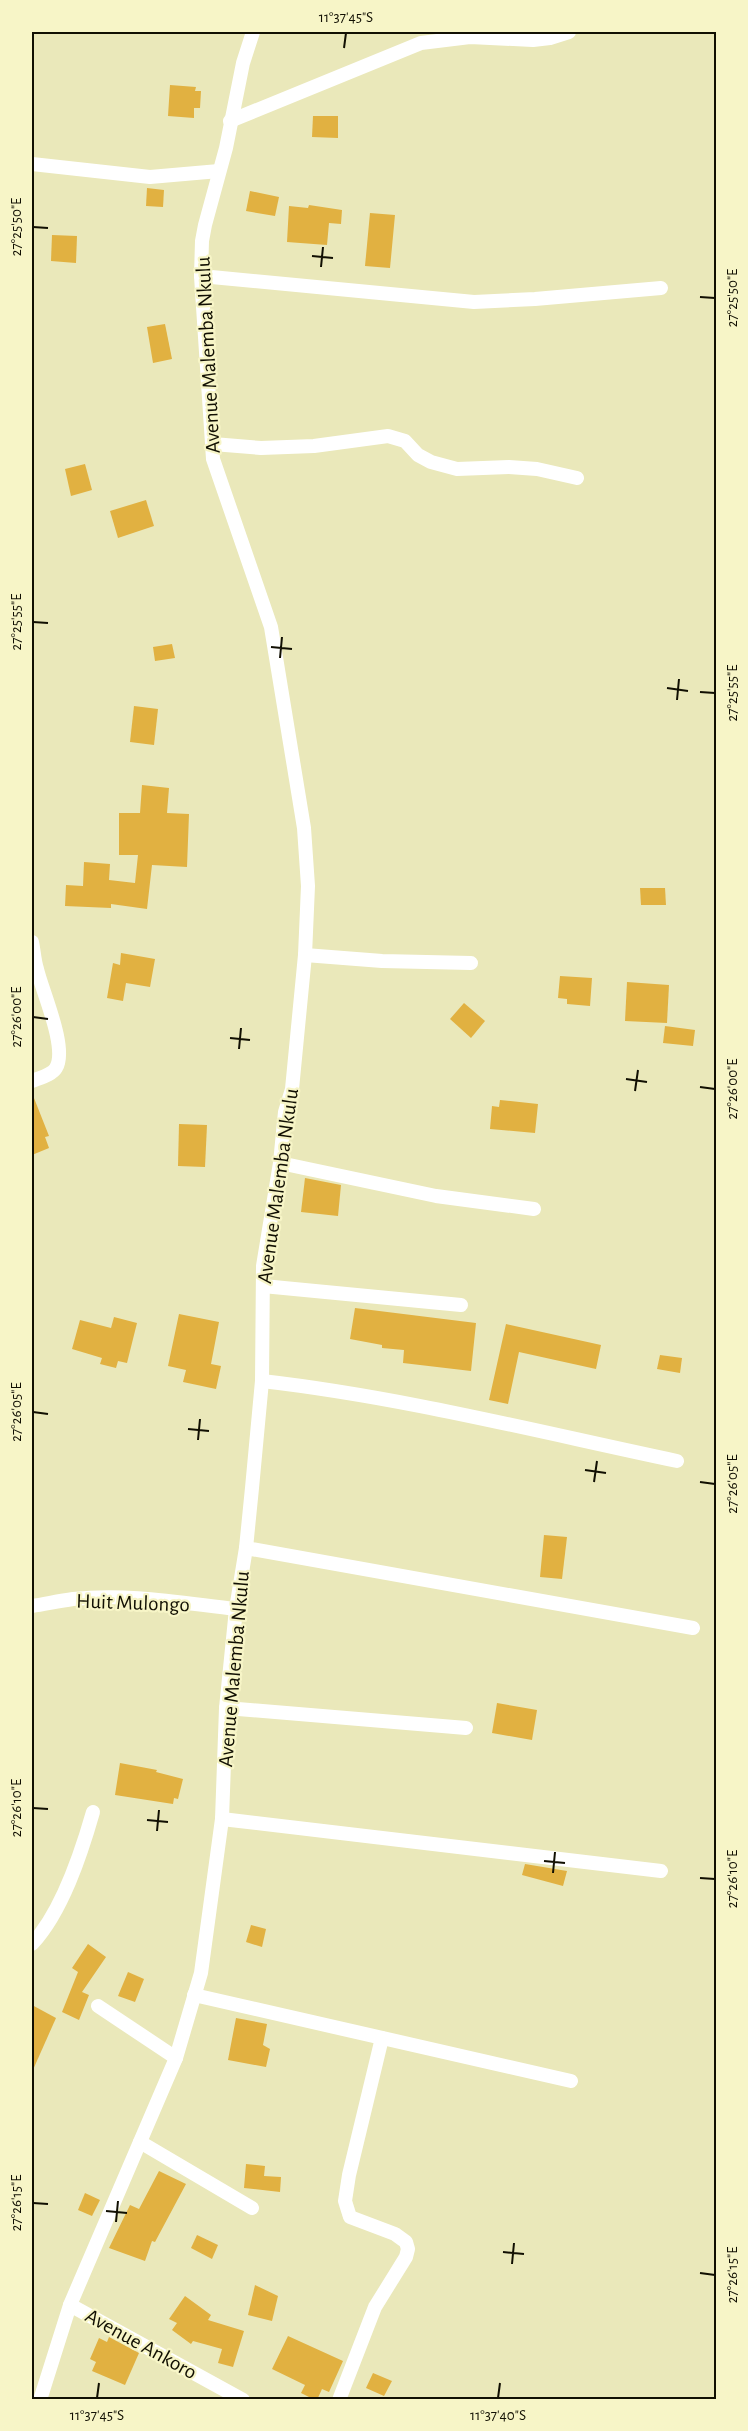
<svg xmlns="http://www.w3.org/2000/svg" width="748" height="2431" viewBox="0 0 748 2431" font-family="'Alegreya Sans',sans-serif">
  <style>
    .building { fill: #e1b141 }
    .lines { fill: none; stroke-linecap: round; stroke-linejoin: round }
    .street { stroke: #fff; stroke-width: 14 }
    .ticks { fill: none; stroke: #110f02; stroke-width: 2 }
    .labels { text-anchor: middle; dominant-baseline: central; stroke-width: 4.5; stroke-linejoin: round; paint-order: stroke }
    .street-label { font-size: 21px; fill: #110f02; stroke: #f7f5c7 }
    .neatline { fill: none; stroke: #110f02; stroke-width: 2 }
    .ticks-label { font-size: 15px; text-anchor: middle; fill: #110f02 }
  </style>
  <rect width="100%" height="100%" fill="#eae8ba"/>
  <g class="building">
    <polygon points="170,85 196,87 195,91 201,91 200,108 194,108 194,118 168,116"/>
    <polygon points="313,116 338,116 338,138 312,137"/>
    <polygon points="147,188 164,190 163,207 146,206"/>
    <polygon points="250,191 279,197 275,216 246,211"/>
    <polygon points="309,205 342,210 341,224 329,223 327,245 287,242 289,206 308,208"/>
    <polygon points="370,213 395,215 390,268 365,266"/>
    <polygon points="52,235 77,236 76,263 51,261"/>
    <polygon points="165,324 172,359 153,363 147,327"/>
    <polygon points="85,464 92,490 71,496 65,469"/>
    <polygon points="146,500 154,526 118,538 110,511"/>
    <polygon points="172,644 175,658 155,661 153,647"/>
    <polygon points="134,706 158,709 154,745 130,742"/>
    <polygon points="142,785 169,788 167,813 189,814 187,867 152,865 147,909 111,904 111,908 65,906 66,885 83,886 84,862 110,864 109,880 135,883 138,855 119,855 119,813 140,813"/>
    <polygon points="640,888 665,888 666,905 641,905"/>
    <polygon points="121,953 155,959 150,987 126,983 123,1001 107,998 113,963 120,965"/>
    <polygon points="560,976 592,978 590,1006 567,1004 567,999 558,998"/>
    <polygon points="627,982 669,985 667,1023 625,1021"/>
    <polygon points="464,1003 485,1021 471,1038 450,1019"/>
    <polygon points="665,1026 695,1030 693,1046 663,1043"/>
    <polygon points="32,1093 49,1136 45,1137 49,1148 32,1155"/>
    <polygon points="500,1100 538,1104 535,1133 490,1129 492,1106 499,1107"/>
    <polygon points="179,1124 207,1125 205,1167 178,1166"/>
    <polygon points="305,1178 341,1185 338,1216 301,1212"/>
    <polygon points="355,1308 476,1323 471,1371 403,1363 404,1350 382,1348 382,1345 350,1339"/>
    <polygon points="179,1314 219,1322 211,1364 221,1366 216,1389 183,1382 186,1370 168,1366"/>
    <polygon points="114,1317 137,1323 127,1363 118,1361 116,1368 100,1364 102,1358 72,1349 80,1320 111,1328"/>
    <polygon points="506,1324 601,1345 596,1369 519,1352 508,1404 489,1400"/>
    <polygon points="660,1355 682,1358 680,1373 657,1369"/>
    <polygon points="544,1535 567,1537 562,1579 540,1577"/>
    <polygon points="497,1703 537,1710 532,1740 492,1733"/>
    <polygon points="120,1763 157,1770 156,1772 183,1779 178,1799 174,1798 173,1804 115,1795"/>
    <polygon points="525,1864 567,1871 563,1886 522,1875"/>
    <polygon points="251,1925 266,1929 262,1947 246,1942"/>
    <polygon points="88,1944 106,1957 82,1992 89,1995 79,2020 62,2012 78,1972 72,1968"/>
    <polygon points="128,1972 144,1979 135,2002 118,1996"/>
    <polygon points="32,2005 56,2018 32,2072"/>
    <polygon points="236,2018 267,2024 263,2045 270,2049 266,2067 228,2060"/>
    <polygon points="246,2164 265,2166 264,2176 281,2177 280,2192 244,2188"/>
    <polygon points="159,2171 186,2184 155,2242 152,2241 145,2261 109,2248 130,2205 139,2209"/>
    <polygon points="85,2193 100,2200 92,2216 78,2210"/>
    <polygon points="197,2235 218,2245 212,2259 191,2248"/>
    <polygon points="255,2285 278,2296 272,2321 248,2315"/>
    <polygon points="185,2296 211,2315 208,2320 244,2331 233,2367 218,2363 222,2349 193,2341 191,2344 172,2330 177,2323 169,2319"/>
    <polygon points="288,2336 343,2361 329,2392 322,2389 317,2400 315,2400 301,2393 305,2385 272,2369"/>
    <polygon points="109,2337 139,2353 125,2385 92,2371 96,2362 90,2359 99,2338 107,2342"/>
    <polygon points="373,2373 392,2381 384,2396 366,2388"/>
  </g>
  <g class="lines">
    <g class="street">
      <polyline points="230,121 421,43 470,37 533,40 550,38 569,32"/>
      <polyline points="32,164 150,177 219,171"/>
      <polyline points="201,276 474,302 535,299 661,288"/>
      <polyline points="213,444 261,448 314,446 388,436 405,441 418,455 431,462 457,469 509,467 537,469 577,478"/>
      <path d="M 32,942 C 34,951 34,960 37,969 C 42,991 68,1048 56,1068 C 52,1075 39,1078 32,1081"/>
      <polyline points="305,955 382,961 471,963"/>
      <polyline points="280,1163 436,1196 534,1209"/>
      <polyline points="263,1286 461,1305"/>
      <path d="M 262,1381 C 402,1397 539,1432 677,1461"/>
      <polyline points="246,1548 693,1628"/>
      <path d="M 32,1606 C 45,1604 59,1601 73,1599 C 127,1593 182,1603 236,1609"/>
      <polyline points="226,1708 466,1728"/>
      <polyline points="222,1819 661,1871"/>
      <path d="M 32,1944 C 62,1912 81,1854 93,1812"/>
      <polyline points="194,1995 571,2081"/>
      <polyline points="98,2006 176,2058"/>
      <polyline points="140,2142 252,2208"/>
      <polyline points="70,2305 243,2400"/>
      <polyline points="40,2400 70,2305 176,2058 201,1973 222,1819 226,1708 236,1609 246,1548 252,1488 262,1381 263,1266 280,1163 285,1112 292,1089 305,955 308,886 304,828 271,627 213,459 201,276 202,241 205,225 226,148 243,63 253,32"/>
      <polyline points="339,2400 375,2307 406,2257 408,2249 406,2242 395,2234 350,2217 345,2201 349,2175 382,2038"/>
    </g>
  </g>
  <path class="ticks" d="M 344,48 L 346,33M 33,227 L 48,228M 312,256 L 333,258M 321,267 L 323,247M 700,297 L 715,298M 33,622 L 48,623M 271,647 L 292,649M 280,658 L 282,637M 667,688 L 688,691M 700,692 L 715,693M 677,700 L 679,679M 33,1017 L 48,1019M 230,1038 L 250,1040M 239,1049 L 241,1028M 626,1079 L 647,1082M 700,1087 L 715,1089M 635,1091 L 638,1070M 33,1412 L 48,1414M 188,1429 L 209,1431M 198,1440 L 200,1419M 585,1470 L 606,1473M 594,1482 L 597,1461M 700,1482 L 715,1484M 33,1808 L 48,1809M 147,1820 L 168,1822M 157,1831 L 159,1810M 544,1861 L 565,1863M 553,1873 L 555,1852M 700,1878 L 715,1879M 33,2203 L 48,2204M 106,2211 L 127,2213M 116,2222 L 118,2201M 503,2252 L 524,2254M 512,2264 L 514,2243M 700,2273 L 715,2275M 97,2398 L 99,2383M 498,2398 L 500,2383"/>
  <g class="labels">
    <g class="street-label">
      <text transform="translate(208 355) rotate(-93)">Avenue Malemba Nkulu</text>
      <text transform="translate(278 1186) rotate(-82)">Avenue Malemba Nkulu</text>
      <text transform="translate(133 1603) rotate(2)">Huit Mulongo</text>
      <text transform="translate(234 1669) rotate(-85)">Avenue Malemba Nkulu</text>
      <text transform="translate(141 2344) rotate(29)">Avenue Ankoro</text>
    </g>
  </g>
  <rect width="748" height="2431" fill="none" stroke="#f7f5c7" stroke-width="66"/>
  <rect x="33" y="33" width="682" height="2365" class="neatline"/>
  <g class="ticks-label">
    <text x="346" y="22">11°37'45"S</text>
    <text transform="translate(16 227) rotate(-90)" y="5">27°25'50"E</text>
    <text transform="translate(732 298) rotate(-90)" y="5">27°25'50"E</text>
    <text transform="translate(16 622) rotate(-90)" y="5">27°25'55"E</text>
    <text transform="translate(732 693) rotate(-90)" y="5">27°25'55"E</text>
    <text transform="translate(16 1017) rotate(-90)" y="5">27°26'00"E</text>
    <text transform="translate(732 1089) rotate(-90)" y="5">27°26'00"E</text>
    <text transform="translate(16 1412) rotate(-90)" y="5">27°26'05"E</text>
    <text transform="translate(732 1484) rotate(-90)" y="5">27°26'05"E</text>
    <text transform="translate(16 1808) rotate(-90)" y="5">27°26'10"E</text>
    <text transform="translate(732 1879) rotate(-90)" y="5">27°26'10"E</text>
    <text transform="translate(16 2203) rotate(-90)" y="5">27°26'15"E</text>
    <text transform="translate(732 2275) rotate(-90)" y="5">27°26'15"E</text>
    <text x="97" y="2420">11°37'45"S</text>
    <text x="498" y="2420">11°37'40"S</text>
  </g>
</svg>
